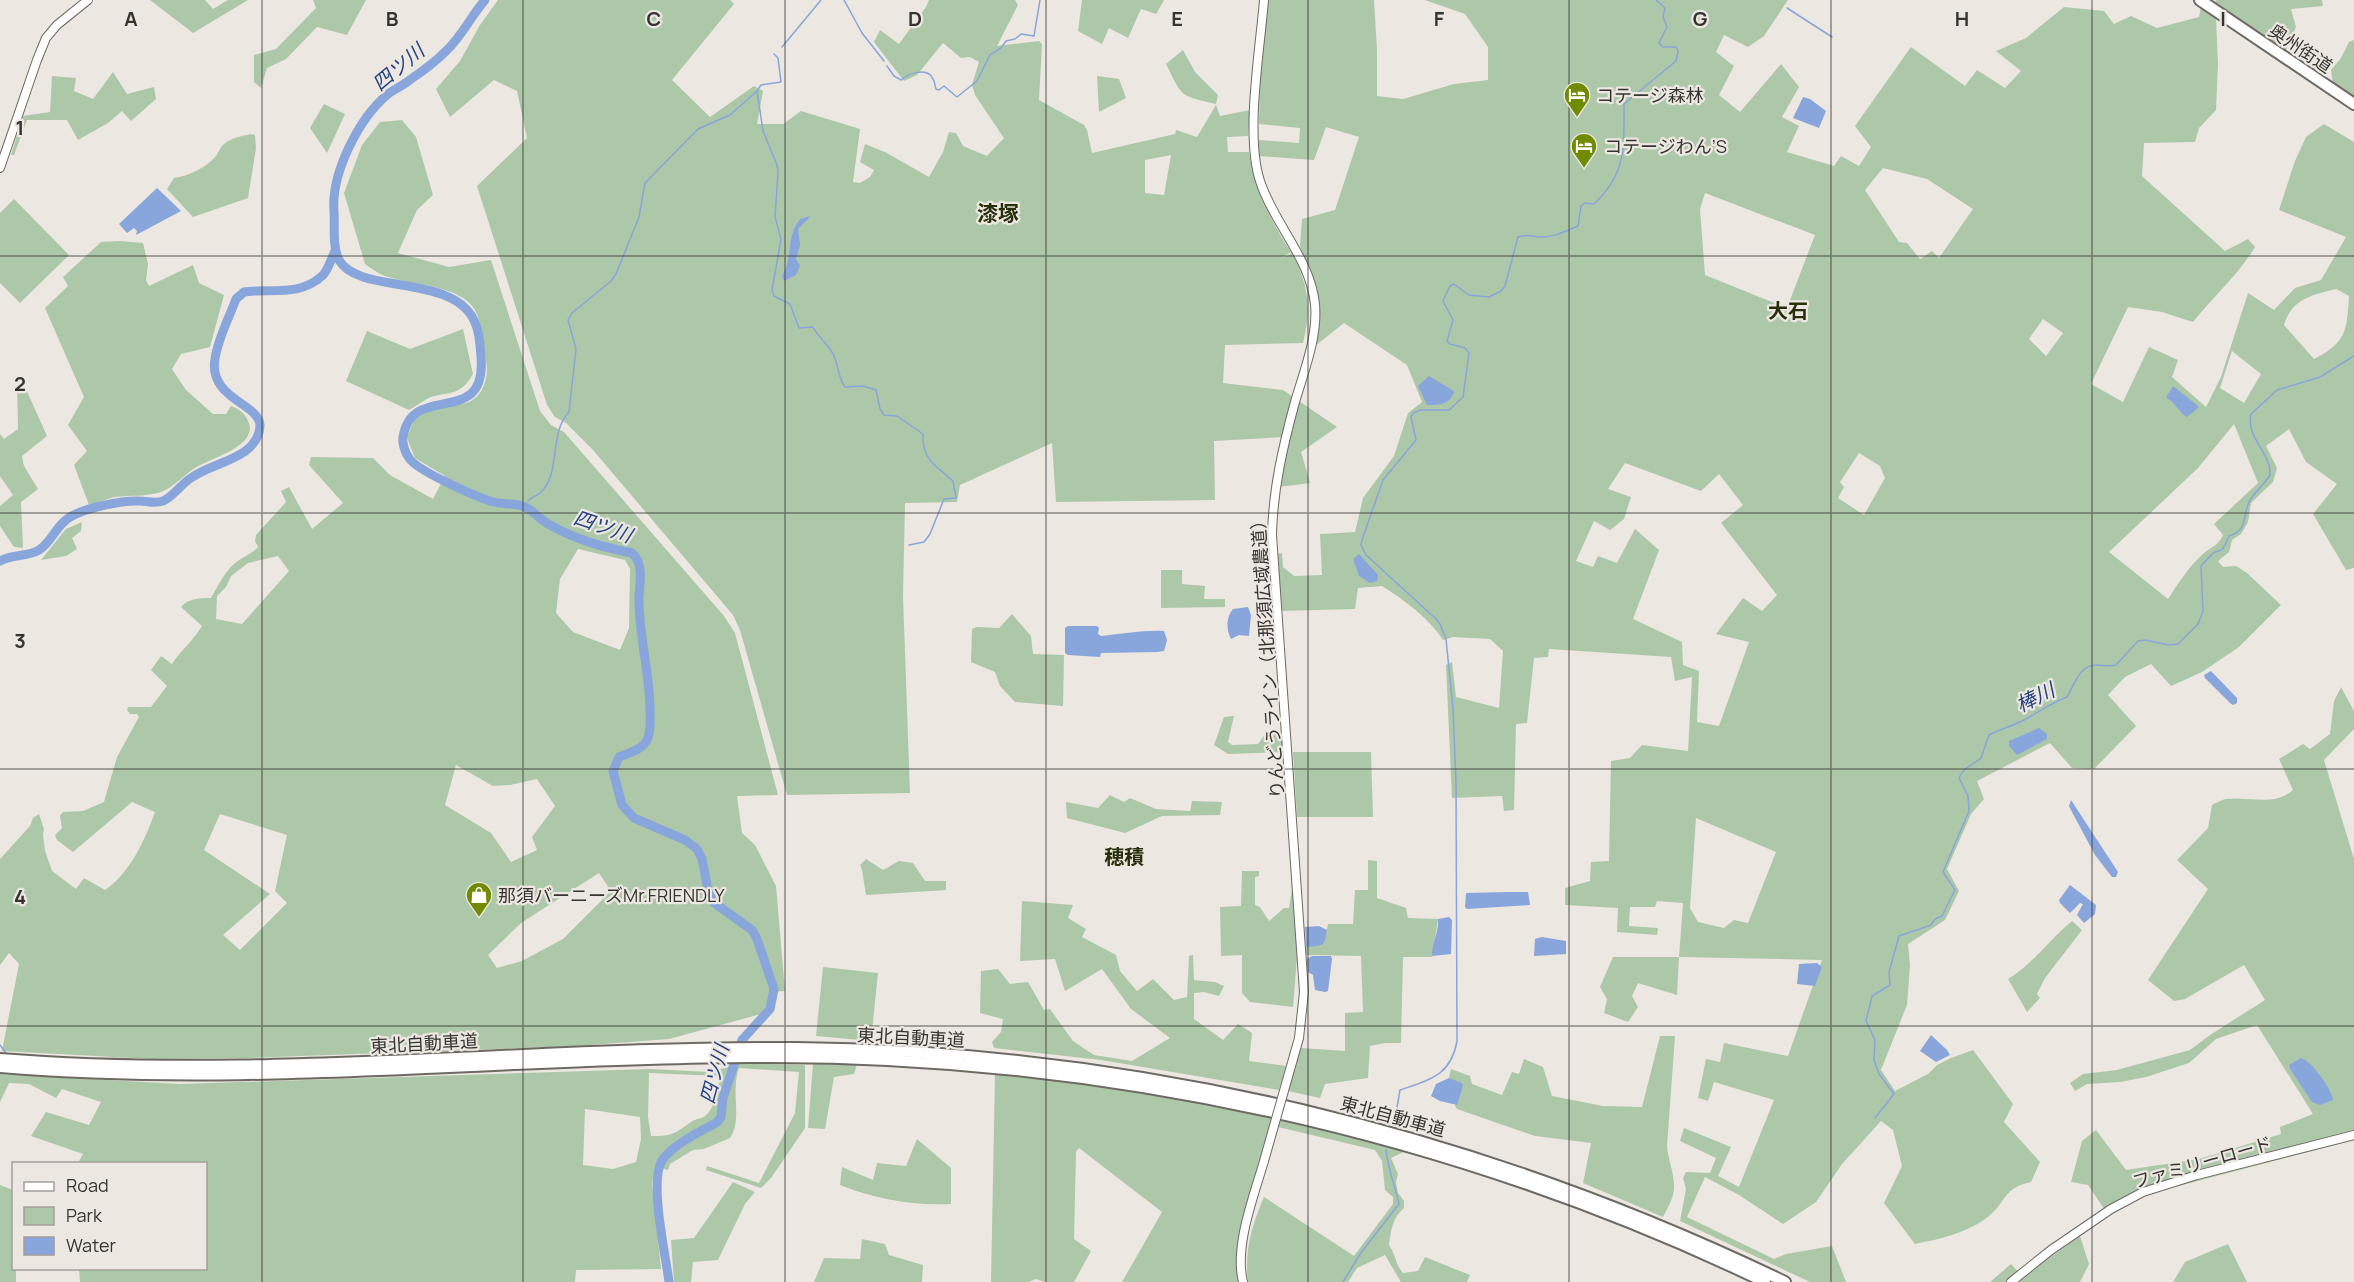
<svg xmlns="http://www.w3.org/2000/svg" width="2354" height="1282" viewBox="0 0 2354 1282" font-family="Manrope,'Noto Sans JP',sans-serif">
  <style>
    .green { fill: #acc8a9; fill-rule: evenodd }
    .water { fill: #88a5dc }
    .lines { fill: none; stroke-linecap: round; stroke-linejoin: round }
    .stream { stroke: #88a5dc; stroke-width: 1.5 }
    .river { stroke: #88a5dc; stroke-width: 9 }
    .tertiary-casing { stroke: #6e6963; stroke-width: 10 }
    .trunk-casing { stroke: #6e6963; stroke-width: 14 }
    .motorway-casing { stroke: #6e6963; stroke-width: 14 }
    .tertiary { stroke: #fff; stroke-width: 8 }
    .trunk { stroke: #fff; stroke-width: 10 }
    .motorway { stroke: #fff; stroke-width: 10 }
    .tertiary-bridge-casing { stroke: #6e6963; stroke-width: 10; stroke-linecap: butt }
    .tertiary-bridge { stroke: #fff; stroke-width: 8 }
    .grid { fill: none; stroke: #363431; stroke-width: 1.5; stroke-opacity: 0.55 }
    .labels { text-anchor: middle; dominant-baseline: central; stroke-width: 4.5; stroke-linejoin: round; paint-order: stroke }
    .street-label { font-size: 18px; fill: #363431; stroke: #ede7e1 }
    .poi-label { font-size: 18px; fill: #363431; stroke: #ede7e1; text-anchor: start }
    .water-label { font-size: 20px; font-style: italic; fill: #224283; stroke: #ede7e1 }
    .neighbourhood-label { font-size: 20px; font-weight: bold; fill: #27300a; stroke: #ede7e1 }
    .quarter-label { font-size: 21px; font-weight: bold; fill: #27300a; stroke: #ede7e1 }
    .grid-label { font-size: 20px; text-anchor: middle; font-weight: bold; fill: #363431; stroke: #ede7e1; stroke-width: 4.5; stroke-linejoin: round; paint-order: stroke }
  </style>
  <rect width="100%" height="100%" fill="#ede7e1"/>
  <g class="green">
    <polygon points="150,0 205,0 213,9 228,0 248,0 193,33"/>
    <polygon points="313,0 366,0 347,35 317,27 286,59 267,68 261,88 254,82 254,55 276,49 316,8"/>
    <path d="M 498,0 L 730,0 L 734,4 L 672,80 L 710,117 L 754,86 L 763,91 L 757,124 L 783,124 L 801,111 L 860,129 L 853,182 L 860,183 L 870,177 L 874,170 L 860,162 L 865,144 L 885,152 L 929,177 L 943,152 L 949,132 L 956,133 L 963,146 L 987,156 L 1004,138 L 975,95 L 972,85 L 979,62 L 970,57 L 961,58 L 943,43 L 917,75 L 904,81 L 874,42 L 880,30 L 899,44 L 926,7 L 929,0 L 1015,0 L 1018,5 L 997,46 L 1039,41 L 1042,44 L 1039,100 L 1084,125 L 1087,130 L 1092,153 L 1175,134 L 1175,135 L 1176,130 L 1197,137 L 1216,105 L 1220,116 L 1250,110 L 1248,136 L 1227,137 L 1228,152 L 1249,152 C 1256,190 1270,220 1291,252 L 1280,259 L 1292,253 C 1308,284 1312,308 1303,343 L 1225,345 L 1223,383 L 1283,390 L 1337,427 L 1301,452 L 1310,483 L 1279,487 L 1283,437 L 1214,441 L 1215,500 L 1056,502 L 1052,443 L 960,485 L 957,502 L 905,503 L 903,596 L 910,793 L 787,795 L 740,630 L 733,615 L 593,450 L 566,423 L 555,417 L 547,405 L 477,186 L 527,138 L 517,91 L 494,80 L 450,117 L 436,89 L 460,61 L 480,25 ZM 1171,155 L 1164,195 L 1145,193 L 1145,160 Z"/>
    <polygon points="1082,0 1164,0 1156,14 1141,9 1128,38 1109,28 1102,44 1078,31"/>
    <path d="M 1266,0 L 1374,0 L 1377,50 L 1377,96 L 1403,99 L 1454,84 L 1488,80 L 1488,47 L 1465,14 L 1425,0 L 1788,0 L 1764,36 L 1748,47 L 1724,35 L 1716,52 L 1734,66 L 1719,95 L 1740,112 L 1781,64 L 1799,87 L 1782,117 L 1799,126 L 1787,152 L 1834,166 L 1841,156 L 1859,166 L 1871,147 L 1855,126 L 1911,47 L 1965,86 L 1977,70 L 2005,88 L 2021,71 L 1996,51 L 2026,38 L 2064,7 L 2104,11 L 2114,24 L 2131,16 L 2157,28 L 2199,17 L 2201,6 L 2216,18 L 2218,64 L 2216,110 L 2199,128 L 2195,142 L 2144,143 L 2142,176 L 2225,251 L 2248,239 L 2255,247 C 2238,275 2214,296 2193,322 L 2162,312 L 2128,307 L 2091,384 L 2123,402 L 2149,347 L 2178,360 L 2172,377 L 2206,407 L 2221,377 L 2248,293 L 2274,310 L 2295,288 L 2321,280 L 2346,237 L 2279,210 L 2295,161 L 2306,137 L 2324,124 L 2354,142 L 2354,568 L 2346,570 L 2313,514 L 2337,484 L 2306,462 L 2289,429 L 2266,446 L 2277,468 L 2273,482 L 2251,503 L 2248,522 L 2241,534 L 2232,540 L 2229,552 L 2218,561 L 2223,567 L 2236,566 L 2247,573 L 2281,605 L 2239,647 L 2202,672 L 2171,686 L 2151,664 L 2125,677 L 2108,695 L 2136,726 L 2094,769 L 2072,768 L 2050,743 L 1977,781 L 1984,799 L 1971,814 L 1947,869 L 1959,891 L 1945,920 L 1908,944 L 1910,965 L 1907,1005 L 1881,1070 L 1895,1091 L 1928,1074 L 1937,1065 L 1951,1058 L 1973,1050 L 2013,1104 L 2004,1122 L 2040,1162 L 2031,1182 C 2003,1188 2007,1201 1989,1216 C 1968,1233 1940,1239 1915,1244 L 1884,1203 L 1902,1166 L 1893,1130 L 1881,1121 L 1842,1164 L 1816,1202 L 1783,1224 L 1739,1195 L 1705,1177 L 1687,1217 L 1774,1259 L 1786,1254 L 1832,1246 L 1846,1282 L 1810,1282 L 1680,1221 L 1686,1189 L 1683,1178 L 1686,1172 L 1710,1173 L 1716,1158 L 1680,1141 L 1684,1128 L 1731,1147 L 1718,1176 L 1739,1187 L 1774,1100 L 1714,1082 L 1708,1101 L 1698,1098 L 1706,1059 L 1720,1062 L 1724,1043 L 1788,1056 L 1822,960 L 1679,957 L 1677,995 L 1638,983 L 1632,996 L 1638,1007 L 1628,1022 L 1604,1013 L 1607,999 L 1600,987 L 1613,957 L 1679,957 L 1683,903 L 1657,901 L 1655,907 L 1630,907 L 1629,926 L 1658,928 L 1657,935 L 1617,932 L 1618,908 L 1565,905 L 1565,888 L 1590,881 L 1591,862 L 1609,861 L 1611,761 L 1630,758 L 1642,745 L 1688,751 L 1692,677 L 1675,681 L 1671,657 L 1549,649 L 1548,657 L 1534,658 L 1527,723 L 1516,724 L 1514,810 L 1504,811 L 1502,796 L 1452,798 L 1446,665 L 1452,662 L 1456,697 L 1499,708 L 1503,651 L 1490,639 L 1453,637 L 1443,640 C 1429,618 1404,600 1382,586 L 1358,588 L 1355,609 L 1280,611 L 1277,554 L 1282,553 L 1283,567 L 1294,576 L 1322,575 L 1320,534 L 1355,532 L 1363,498 L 1394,456 L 1408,413 L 1422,402 L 1407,365 L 1344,323 L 1315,346 L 1318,323 L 1312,277 L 1300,246 L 1302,219 L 1335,210 L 1359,137 L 1326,127 L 1314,160 L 1259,156 L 1259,140 L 1299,143 L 1300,128 L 1259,124 L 1260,69 ZM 1883,168 L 1927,179 L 1973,209 L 1939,258 L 1932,251 L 1920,259 L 1907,243 L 1899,242 L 1865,190 ZM 1705,193 L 1815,235 L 1787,308 L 1705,275 L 1700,209 ZM 2336,289 L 2349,296 C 2347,331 2346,343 2314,359 L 2284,325 C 2292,299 2311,295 2336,289 ZM 2043,319 L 2063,333 L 2046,356 L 2029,339 ZM 2232,351 L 2261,374 L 2244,403 L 2220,388 ZM 2234,424 L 2258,483 L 2214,524 L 2223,535 C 2218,546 2212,546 2203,554 C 2189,566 2178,584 2168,599 L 2109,552 L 2198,468 ZM 1859,453 L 1880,466 L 1885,478 L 1864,515 L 1838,498 L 1844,487 L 1840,482 ZM 1625,463 L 1701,491 L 1719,474 L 1743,505 L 1721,523 L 1777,595 L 1762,611 L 1743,598 L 1716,634 L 1749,642 L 1719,726 L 1697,722 L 1699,671 L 1683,665 L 1682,642 L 1633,619 L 1659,550 L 1635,529 L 1617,563 L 1598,556 L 1593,567 L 1576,561 L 1594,521 L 1610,530 L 1624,519 L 1631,497 L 1608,489 ZM 1696,818 L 1776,852 L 1748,923 L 1734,920 L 1724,928 L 1698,922 L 1690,908 Z"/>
    <polygon points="2216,0 2322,0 2323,6 2291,9 2296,27 2286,50 2215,2"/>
    <polygon points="2354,40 2354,98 2333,84 2331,70 2341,58 2349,42"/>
    <path d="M 1183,50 L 1195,72 L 1218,95 L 1216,104 C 1179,95 1183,98 1166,64 Z"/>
    <polygon points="113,72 127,94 154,87 156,99 131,121 122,111 108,123 78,140 67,120 27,120 14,155 11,155 23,116 50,112 52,76 76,78 74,91 93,99"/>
    <polygon points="1097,76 1119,79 1126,98 1099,112"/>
    <polygon points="324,104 345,114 327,153 310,128"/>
    <path d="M 402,120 L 416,137 L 433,195 L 417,210 L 398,253 L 449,267 L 491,260 L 540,411 L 551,425 L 564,432 L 724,616 L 735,633 L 778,795 L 737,796 L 742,833 L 755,845 L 776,886 L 785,991 L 770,992 L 768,1003 L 761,1014 L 669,1039 L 578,1046 L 248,1058 L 152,1059 L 2,1051 L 19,964 L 9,953 L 0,965 L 0,859 L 30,826 L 33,818 L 39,814 L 44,829 L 43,834 L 45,851 L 52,871 L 76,889 L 84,878 L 105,890 C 130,873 145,840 155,812 L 132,802 L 73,852 L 57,840 L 55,835 L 62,828 L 60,816 L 63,812 L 83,811 L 104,802 L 117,757 L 139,717 L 137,714 L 130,714 L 127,710 L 128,707 L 151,707 L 167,686 L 151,670 L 161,656 L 172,664 C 181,650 193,641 202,626 L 181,607 C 189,598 200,598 211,598 C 218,586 224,573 234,564 C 242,557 251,555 258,547 L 255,541 L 256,535 L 286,502 L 281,491 L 289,487 L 312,529 L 343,503 L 309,465 L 311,457 L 373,458 L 390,475 L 433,499 L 445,476 L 415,458 L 407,438 C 410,430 413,420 420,414 C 443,397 477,418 486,378 C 489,368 484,353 483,342 C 481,325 479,308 463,298 C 439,283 406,285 380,274 C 375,271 369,267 365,264 L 344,193 L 362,145 L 380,122 ZM 578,549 L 625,560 L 630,569 L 629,628 L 620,650 L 573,632 L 556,613 L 560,579 ZM 278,556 L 289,571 L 242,624 L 216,619 L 217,596 L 226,587 L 231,576 L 248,563 ZM 456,765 L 493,786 L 510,785 L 537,779 L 555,806 L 532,837 L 537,850 L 511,862 L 491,833 L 445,805 ZM 220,814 L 287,835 L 275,891 L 287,903 L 240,950 L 223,935 L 270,894 L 204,850 ZM 599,873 L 611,891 L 563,939 L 522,961 L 497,968 L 488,955 L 521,923 Z"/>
    <path d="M 251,134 L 255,135 L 256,148 L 248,198 L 193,217 L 167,189 L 174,178 C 188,176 206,168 216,156 C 219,152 220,147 224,144 C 231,138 242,136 251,134 Z"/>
    <polygon points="14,199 69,255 20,303 0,283 0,213"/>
    <path d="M 120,241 L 143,243 L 148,264 L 146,280 L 149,286 L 193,265 L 199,283 L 224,295 L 210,347 L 181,354 L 172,369 L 186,390 L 213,414 L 226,414 L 231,406 C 239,409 245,413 248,421 C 260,446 211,458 195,468 C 184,475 174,487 161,492 C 146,497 131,495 115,497 C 106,499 97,503 89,505 L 74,465 L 87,451 L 68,425 L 84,397 L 45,308 L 68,286 L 63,277 L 101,242 Z"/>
    <path d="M 463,329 L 473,374 C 460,396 452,391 431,397 C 424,400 416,406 409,410 L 346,381 L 367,331 L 410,349 Z"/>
    <polygon points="21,378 47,436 22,456 24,466 38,489 21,502 23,548 14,547 0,526 0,506 13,495 0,476 0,434 4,439 18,429 17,381"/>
    <polygon points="82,522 81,531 72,538 77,549 66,556 41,560 66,529"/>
    <polygon points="1161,570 1182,570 1182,584 1205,586 1204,599 1225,599 1225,607 1161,608"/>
    <polygon points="1012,614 1031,636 1033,654 1064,655 1063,706 1015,702 1000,686 995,672 971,662 972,629 977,627 999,628"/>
    <path d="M 2341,687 L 2354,711 L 2354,729 L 2324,760 L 2354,859 L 2354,1140 L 2148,1194 L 2109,1216 L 2088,1185 L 2071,1182 L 2082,1141 L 2096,1130 L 2126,1170 L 2199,1159 L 2281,1134 L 2280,1127 L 2313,1114 L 2257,1025 L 2216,1039 L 2189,1063 L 2146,1077 L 2120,1082 L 2087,1084 L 2075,1091 L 2070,1083 L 2083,1074 L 2117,1070 L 2190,1050 L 2210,1035 L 2265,1000 L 2244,965 L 2185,999 L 2174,1001 L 2148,980 L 2208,889 L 2177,860 L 2208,828 L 2212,805 C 2216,803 2221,800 2226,799 C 2249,796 2273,807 2293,790 L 2279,759 L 2303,744 L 2310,749 L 2330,734 L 2334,701 Z"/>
    <polygon points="1234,716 1228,742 1232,745 1258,744 1266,733 1282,733 1284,752 1228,754 1214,745 1224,717"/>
    <polygon points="1293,752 1371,752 1373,817 1297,817"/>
    <polygon points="1110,795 1124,802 1130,798 1156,809 1190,811 1192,801 1222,802 1220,815 1162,816 1125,833 1067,818 1066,802 1098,808"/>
    <polygon points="866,859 883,870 899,861 913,863 925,881 946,881 946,890 866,895 862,870 860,865"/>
    <polygon points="1368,860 1377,861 1377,898 1406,908 1408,918 1438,919 1432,957 1403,957 1401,1043 1385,1043 1370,1046 1368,1078 1325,1084 1320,1098 1288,1091 1301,1048 1345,1051 1345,1013 1363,1012 1361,956 1306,955 1306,946 1324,943 1328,924 1353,924 1355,890 1368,890"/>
    <polygon points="1242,871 1259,871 1259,876 1255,877 1255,905 1260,907 1269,921 1284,908 1289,908 1293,882 1297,957 1293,1007 1250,1002 1242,993 1242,955 1221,956 1220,907 1241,906"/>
    <polygon points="1022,901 1073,905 1068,918 1086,929 1082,937 1116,955 1120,971 1137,991 1153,979 1174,1000 1187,997 1189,956 1193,955 1194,980 1215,982 1224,986 1219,996 1204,992 1194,993 1194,1019 1223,1040 1238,1024 1252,1033 1249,1061 1286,1066 1279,1090 1101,1060 994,1048 992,1042 1001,1032 1003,1019 980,1013 981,971 998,969 1010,984 1028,982 1044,1010 1050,1009 1073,1041 1094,1055 1132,1061 1170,1038 1131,1009 1102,969 1065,991 1055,959 1020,961"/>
    <path d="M 2072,921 L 2082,930 L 2045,978 L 2037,994 L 2040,998 L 2027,1012 L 2008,979 C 2034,963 2049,940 2072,921 Z"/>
    <polygon points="823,967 878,973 871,1041 816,1036"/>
    <path d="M 1660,1036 L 1675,1036 L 1667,1146 C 1668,1159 1674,1173 1674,1185 C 1675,1196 1668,1207 1663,1217 L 1583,1183 L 1591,1143 L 1535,1136 L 1457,1109 L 1455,1106 L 1463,1086 L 1449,1078 L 1451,1069 L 1470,1076 L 1472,1084 L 1502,1095 L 1512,1072 L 1519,1074 L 1524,1059 L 1543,1067 L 1552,1096 L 1603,1106 L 1642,1107 Z"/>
    <path d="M 740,1063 L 805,1065 L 805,1128 L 771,1178 L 761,1188 L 706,1170 L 707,1166 L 759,1183 L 795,1113 L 799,1072 L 739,1068 C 730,1092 743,1119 730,1138 L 704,1149 L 693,1150 L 670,1164 L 668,1170 L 655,1166 L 652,1184 L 661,1269 L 576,1270 L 575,1282 L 80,1282 L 79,1269 L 206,1268 L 206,1164 L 78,1163 L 83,1154 L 31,1136 L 46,1112 L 89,1125 L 101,1102 L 62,1089 L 56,1098 L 29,1084 L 9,1083 L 0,1102 L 0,1074 L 180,1084 L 649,1069 L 710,1072 ZM 649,1073 L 720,1076 C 718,1087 715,1109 705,1116 C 701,1119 695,1119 691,1122 C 674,1134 673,1136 651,1136 L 648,1117 ZM 585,1109 L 640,1117 L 641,1139 L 636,1162 L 613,1169 L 583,1165 Z"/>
    <polygon points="813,1064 857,1064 854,1074 834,1077 825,1129 808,1128"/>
    <path d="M 995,1074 C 1089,1078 1181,1099 1273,1118 L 1248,1207 L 1241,1282 L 1122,1282 L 1162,1212 L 1079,1148 L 1076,1152 L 1074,1239 L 1091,1251 L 1074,1282 L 1045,1282 L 1036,1279 L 1029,1282 L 991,1282 Z"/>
    <path d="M 1280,1119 L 1343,1133 L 1406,1151 L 1391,1158 L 1398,1174 L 1396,1182 L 1398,1193 L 1404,1201 L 1404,1208 C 1392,1218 1391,1231 1389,1245 C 1396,1255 1395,1264 1403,1273 L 1418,1271 L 1425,1257 L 1470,1275 L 1467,1282 L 1401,1282 L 1385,1255 L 1357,1268 L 1348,1282 L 1248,1282 C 1244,1251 1252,1225 1264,1197 L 1354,1256 L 1393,1204 L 1393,1197 L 1385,1190 L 1382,1161 L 1375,1150 L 1278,1127 Z"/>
    <path d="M 917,1139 L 951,1168 L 951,1204 C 913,1206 875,1199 840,1185 L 842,1167 L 873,1180 L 877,1163 L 906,1166 Z"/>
    <polygon points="733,1182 755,1192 745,1204 718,1260 693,1262 691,1282 674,1282 671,1240 694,1238"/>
    <polygon points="0,1185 13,1190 14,1268 16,1269 16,1282 0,1282"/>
    <polygon points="2080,1236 2089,1264 2080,1282 1990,1282 2011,1264 2023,1277"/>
    <polygon points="862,1239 885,1244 889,1255 923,1265 922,1282 814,1282 824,1258 860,1259"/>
    <polygon points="2228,1244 2247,1282 2173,1282 2185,1262"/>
  </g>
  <g class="water">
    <polygon points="1803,97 1810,99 1826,111 1819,128 1793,118"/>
    <polygon points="157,188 181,211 136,235 137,231 134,228 127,233 119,224"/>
    <path d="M 811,216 L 798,229 L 800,245 L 796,259 L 800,266 L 796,275 L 784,281 L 782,276 C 794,255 785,239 800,219 Z"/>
    <path d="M 1429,376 L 1452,390 L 1454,392 C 1450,405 1438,405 1427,405 L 1418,386 Z"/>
    <path d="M 2173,386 L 2199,407 L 2187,417 C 2178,412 2176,402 2166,398 Z"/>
    <polygon points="1359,554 1378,575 1377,581 1370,583 1359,576 1353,559"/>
    <path d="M 1248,607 L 1251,615 L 1249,636 L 1239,635 L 1231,639 C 1226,629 1226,617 1233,609 Z"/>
    <path d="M 1068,626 L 1097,626 L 1099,628 L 1098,634 L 1101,636 C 1122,634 1143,630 1164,631 L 1167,640 L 1164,651 L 1157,652 L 1101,653 L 1100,657 L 1068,655 L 1065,653 L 1065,628 Z"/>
    <polygon points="2211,671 2237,698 2237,703 2233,705 2230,703 2205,678 2204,675"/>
    <polygon points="2039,728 2047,734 2047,739 2017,755 2009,746 2009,741"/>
    <polygon points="2071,800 2118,872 2116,877 2112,877 2095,855 2072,812 2069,806"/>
    <polygon points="2070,885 2096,905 2095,914 2084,923 2077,915 2083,904 2080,903 2070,913 2060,903 2059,900"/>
    <polygon points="1506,892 1528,892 1530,905 1467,909 1465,907 1466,893"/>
    <path d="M 1449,917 L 1452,920 L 1451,954 L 1432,956 C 1432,942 1439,932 1438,919 Z"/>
    <polygon points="1319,926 1327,930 1325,941 1322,945 1308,947 1306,946 1305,927"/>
    <polygon points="1542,937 1566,941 1566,954 1534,956 1535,939"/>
    <polygon points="1312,956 1331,956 1332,959 1328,991 1325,992 1315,990 1313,975 1308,972 1307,959"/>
    <polygon points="1817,963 1822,967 1815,986 1797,984 1799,964"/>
    <polygon points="1931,1035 1947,1050 1950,1055 1936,1062 1920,1051"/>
    <path d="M 2301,1058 C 2311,1060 2332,1090 2333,1100 L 2320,1105 L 2312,1102 L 2290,1069 L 2289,1065 Z"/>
    <polygon points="1449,1078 1462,1083 1463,1086 1457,1105 1440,1101 1431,1096 1436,1084"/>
  </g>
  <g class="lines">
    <g class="stream">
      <polyline points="844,0 862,33 884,61"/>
      <polyline points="1787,8 1832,37"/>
      <polyline points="782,47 821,0"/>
      <path d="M 774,54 L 778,58 L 781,82 L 761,85 L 757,91 L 763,131 L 777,165 L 778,172 L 775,217 L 781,239 L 772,290 L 774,296 L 790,304 L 799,328 L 813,327 C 818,337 828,344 833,354 C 839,365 837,376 845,387 L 863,386 L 876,390 L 880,409 L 884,415 L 897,416 L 923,434 C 922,460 935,465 953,481 L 956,498 L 944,499 L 930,534 L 924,542 L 909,545"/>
      <path d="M 887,66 L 894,76 L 901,80 C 908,74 928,66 933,79 C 935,82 935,86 936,89 L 939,90 L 944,86 L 957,97 L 977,81 L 990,55 L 1001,48 L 1006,41 L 1015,39 L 1021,34 L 1034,36 L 1040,0"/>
      <path d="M 528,501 C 532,497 536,496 540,493 C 562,473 548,434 569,412 L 576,349 L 568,320 L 572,313 L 611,281 L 616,274 L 639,217 L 645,183 L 698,129 L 730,115 L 757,91"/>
      <polyline points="0,1045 6,1053"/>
      <path d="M 1875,1118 L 1894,1094 L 1879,1074 L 1874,1060 L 1875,1040 L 1866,1021 L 1872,996 L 1890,985 L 1889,972 L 1899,936 L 1931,925 L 1935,919 L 1942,916 L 1955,890 L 1943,872 L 1969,811 L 1968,796 L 1959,778 C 1963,767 1973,765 1981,758 L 1989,735 C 2000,729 2013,726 2024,720 C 2039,712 2051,703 2067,697 C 2074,686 2079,665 2096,665 C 2103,665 2109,667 2116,665 L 2138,641 L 2145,640 L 2169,645 L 2178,644 L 2198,624 L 2203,611 L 2201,566 L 2213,553 L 2223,549 L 2229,536 C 2249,529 2242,517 2249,502 C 2254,492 2264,485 2270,475 C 2272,454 2245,437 2251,414 L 2277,390 L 2320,377 L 2354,356"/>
      <path d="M 1395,1119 L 1400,1090 C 1429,1080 1451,1076 1457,1041 L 1456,781 L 1453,709 L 1446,639 L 1440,624 L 1435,618 L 1366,555 L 1361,545 L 1362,540 L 1383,480 L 1416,440 L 1411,417 L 1413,413 L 1421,410 L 1449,410 L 1463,397 L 1469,353 L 1465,348 L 1450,344 L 1447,341 L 1453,320 L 1443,301 L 1450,286 L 1454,284 L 1469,295 L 1489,297 L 1501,291 L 1505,286 L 1518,237 C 1526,233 1533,237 1541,237 C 1555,237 1566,231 1578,226 L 1581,206 L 1585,203 L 1594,204 C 1627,173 1624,146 1624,104 L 1676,61 L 1678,51 L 1676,47 L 1663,47 L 1659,43 L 1667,27 L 1663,17 L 1665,8 L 1656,0"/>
      <path d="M 1343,1282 L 1360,1254 L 1399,1204 C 1395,1186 1388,1169 1386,1150"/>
    </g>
    <g class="river">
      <path d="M 485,0 C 471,16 462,36 446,51 C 436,61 423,71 411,79 C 404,85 395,89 388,94 C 359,118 331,173 334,211 C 335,226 332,246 339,260 C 359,296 458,272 476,325 C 480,335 480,346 481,357 C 487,430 412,380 403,437 C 402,443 405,453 409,458 C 417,471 477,497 493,502 C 505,505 518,502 529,509 C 536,514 542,521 550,525 C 577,540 602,547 632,553 C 644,564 640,581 639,596 C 638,634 650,672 650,710 C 650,719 651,729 648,738 C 644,749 629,753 619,757 L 613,771 L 622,805 L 634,818 L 685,840 L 697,849 L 702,859 L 708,890 L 713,902 L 752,930 L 757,939 L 774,989 L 770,1009 L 742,1040 L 723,1098 L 721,1117 L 716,1123 C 702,1130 672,1146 663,1159 C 648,1179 666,1256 669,1282"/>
      <path d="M 0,561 C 12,554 28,557 39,550 C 52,542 56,525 70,517 C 85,508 122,500 140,501 C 148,501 155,504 163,501 C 173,497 181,484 191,478 C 212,462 258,459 260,426 C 261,404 208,399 215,359 C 218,338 229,318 236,299 L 244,292 C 271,288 299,297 322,276 C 328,271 331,259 335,251"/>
    </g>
    <g class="tertiary-casing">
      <g id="tertiary">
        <path d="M 1264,0 C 1260,50 1245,135 1260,181 C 1274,224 1310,258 1315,304 C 1318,337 1304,371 1295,402 C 1283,446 1273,489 1272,535 L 1304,992 L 1299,1038"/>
        <polyline points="0,168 37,60 46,38 57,25 88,0"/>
        <path d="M 1243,1282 C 1234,1246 1254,1196 1264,1161"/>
        <polyline points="2011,1282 2051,1250 2111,1209 2143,1192 2197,1175 2354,1135"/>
      </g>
    </g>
    <g class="trunk-casing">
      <polyline id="trunk" points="2200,0 2354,104"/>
    </g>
    <g class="motorway-casing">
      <g id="motorway">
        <path d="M 0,1059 C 266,1080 530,1046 796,1048 C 1139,1051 1476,1133 1785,1282"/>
        <path d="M 0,1067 C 250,1088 500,1058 750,1057 C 1100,1054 1449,1130 1765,1282"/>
      </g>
    </g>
    <use href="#tertiary" class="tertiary"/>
    <use href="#trunk" class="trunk"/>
    <use href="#motorway" class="motorway"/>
    <g class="tertiary-bridge-casing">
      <polyline id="tertiary-bridge" points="1264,1161 1299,1038"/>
    </g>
    <use href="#tertiary-bridge" class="tertiary-bridge"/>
  </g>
  <path class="grid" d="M 262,0 L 262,1282M 523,0 L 523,1282M 785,0 L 785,1282M 1046,0 L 1046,1282M 1308,0 L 1308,1282M 1569,0 L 1569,1282M 1831,0 L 1831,1282M 2092,0 L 2092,1282M 0,256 L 2354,256M 0,513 L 2354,513M 0,769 L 2354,769M 0,1026 L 2354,1026"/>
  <defs>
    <g id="hotel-pin" transform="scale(1.35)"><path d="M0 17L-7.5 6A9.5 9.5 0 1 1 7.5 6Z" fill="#718b01" stroke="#ede7e1"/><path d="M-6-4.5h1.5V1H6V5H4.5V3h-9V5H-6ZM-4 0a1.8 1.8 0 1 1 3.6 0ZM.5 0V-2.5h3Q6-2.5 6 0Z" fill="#fff"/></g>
    <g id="shop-pin" transform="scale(1.35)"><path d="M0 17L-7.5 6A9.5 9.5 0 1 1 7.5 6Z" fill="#718b01" stroke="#ede7e1"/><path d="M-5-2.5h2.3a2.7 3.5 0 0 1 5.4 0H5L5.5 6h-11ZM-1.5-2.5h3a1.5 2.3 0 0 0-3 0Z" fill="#fff"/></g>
  </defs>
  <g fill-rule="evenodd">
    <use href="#hotel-pin" x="1577" y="95"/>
    <use href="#hotel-pin" x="1584" y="146"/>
    <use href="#shop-pin" x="479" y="895"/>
  </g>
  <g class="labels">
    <g class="street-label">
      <text transform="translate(2301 48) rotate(34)">奥州街道</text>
      <text transform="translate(1267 655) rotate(-94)">りんどうライン（北那須広域農道）</text>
      <text transform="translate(911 1037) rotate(3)">東北自動車道</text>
      <text transform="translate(424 1043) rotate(-3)">東北自動車道</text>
      <text transform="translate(1393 1116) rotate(15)">東北自動車道</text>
      <text transform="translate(2202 1162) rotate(-16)">ファミリーロード</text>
    </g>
    <g class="poi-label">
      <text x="1596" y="95">コテージ森林</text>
      <text x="1604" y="146">コテージわん’S</text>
      <text x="498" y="895">那須バーニーズMr.FRIENDLY</text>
    </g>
    <g class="water-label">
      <text transform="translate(398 67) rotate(-40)">四ツ川</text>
      <text transform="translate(603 526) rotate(19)">四ツ川</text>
      <text transform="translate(2035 697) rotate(-26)">棒川</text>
      <text transform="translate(714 1074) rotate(-75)">四ツ川</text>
    </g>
    <g class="neighbourhood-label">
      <text x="1788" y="310">大石</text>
      <text x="1124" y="856">穂積</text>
    </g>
    <g class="quarter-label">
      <text x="998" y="213">漆塚</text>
    </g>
  </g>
  <g class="grid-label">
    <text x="131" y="26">A</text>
    <text x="392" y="26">B</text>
    <text x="654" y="26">C</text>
    <text x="915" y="26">D</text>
    <text x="1177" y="26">E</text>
    <text x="1439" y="26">F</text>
    <text x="1700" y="26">G</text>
    <text x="1962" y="26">H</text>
    <text x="2223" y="26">I</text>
    <text x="20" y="135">1</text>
    <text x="20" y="391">2</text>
    <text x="20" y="648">3</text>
    <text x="20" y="904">4</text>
  </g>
  <rect x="12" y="1162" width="195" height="108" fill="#ede7e1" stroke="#a49f9b" stroke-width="1.5"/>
  <rect x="24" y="1182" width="30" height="9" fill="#ffffff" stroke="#a49f9b" stroke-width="1.5"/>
  <text x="66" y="1192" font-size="18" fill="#363431">Road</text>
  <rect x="24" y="1207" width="30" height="18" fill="#acc8a9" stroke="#a49f9b" stroke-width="1.5"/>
  <text x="66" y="1222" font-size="18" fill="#363431">Park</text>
  <rect x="24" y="1237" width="30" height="18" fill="#88a5dc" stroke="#a49f9b" stroke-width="1.5"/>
  <text x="66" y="1252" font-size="18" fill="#363431">Water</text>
</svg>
